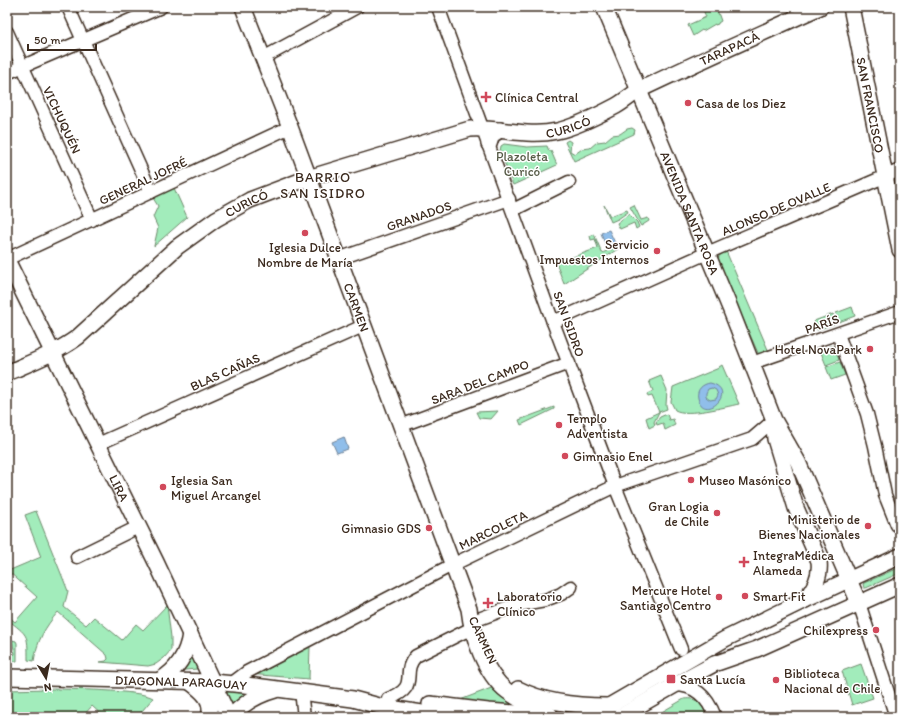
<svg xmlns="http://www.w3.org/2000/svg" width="907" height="724" viewBox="0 0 907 724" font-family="Itim,sans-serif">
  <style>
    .green { fill: #a2ecbb; stroke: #6e8b6c }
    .water { fill: #90beea; stroke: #6e8398; fill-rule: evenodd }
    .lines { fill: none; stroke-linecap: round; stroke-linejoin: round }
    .minor-casing { stroke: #3b2a1e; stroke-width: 15 }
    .major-casing { stroke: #3b2a1e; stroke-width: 18 }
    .minor { stroke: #fff; stroke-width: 12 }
    .major { stroke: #fff; stroke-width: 15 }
    .poi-dot { fill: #d1495b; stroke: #fff; stroke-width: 1.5 }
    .labels { text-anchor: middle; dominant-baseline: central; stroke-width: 3; stroke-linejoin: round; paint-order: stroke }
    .street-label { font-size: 13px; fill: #3b2a1e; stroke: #fff }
    .poi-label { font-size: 13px; fill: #3b2a1e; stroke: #fff; text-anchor: start }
    .park-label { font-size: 13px; fill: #555a45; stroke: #fff }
    .neighbourhood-label { font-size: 14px; letter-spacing: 1px; fill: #3b2a1e; stroke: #fff }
  </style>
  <rect width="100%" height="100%" fill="#fff"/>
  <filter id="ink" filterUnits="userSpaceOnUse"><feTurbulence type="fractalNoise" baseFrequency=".025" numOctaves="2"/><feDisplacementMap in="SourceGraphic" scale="8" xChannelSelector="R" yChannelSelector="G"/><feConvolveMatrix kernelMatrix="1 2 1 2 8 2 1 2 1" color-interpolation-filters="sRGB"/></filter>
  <g filter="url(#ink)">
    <g class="green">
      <polygon points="702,7 716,7 721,21 718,23 718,24 715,25 715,24 703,31 702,30 693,36 688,25 706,17"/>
      <polygon points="632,128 635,130 634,134 574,161 565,142 568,140 571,142 570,151 575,154 582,149 590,148 597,142 605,141 612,135 620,134 627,129"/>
      <polygon points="504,144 527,147 547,146 549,151 551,151 557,165 513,185 500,151 501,146"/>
      <polygon points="174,188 187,217 154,246 158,228 153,217 158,206 153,198"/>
      <polygon points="604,205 610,216 627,210 628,212 618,219 611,222"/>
      <polygon points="634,205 641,220 648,218 649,221 641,226 630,207"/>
      <polygon points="629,214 637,222 639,227 636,229 634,223 620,229 617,223"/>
      <polygon points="594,234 602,253 627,243 564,284 556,263 598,248 595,239 591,240 590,236"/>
      <polygon points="726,251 769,352 760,355 758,353 718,262 719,256"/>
      <polygon points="852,307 855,316 839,322 836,313"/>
      <polygon points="833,314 836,323 817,330 814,321"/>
      <polygon points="832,346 835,348 839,360 826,365 820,350"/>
      <polygon points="840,362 845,375 831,380 826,367"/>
      <path d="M 722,365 L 739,404 C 725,407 687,417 675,410 L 671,402 L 673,387 L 719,368 L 719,367 Z"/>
      <polygon points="661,376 667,390 666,405 667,409 659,412 654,422 655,425 649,428 646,418 659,412 652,396 648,397 647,394 653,391 649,381"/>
      <polygon points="554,407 554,409 521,425 519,420"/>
      <polygon points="498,411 491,419 479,418 476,412"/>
      <polygon points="667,414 669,420 673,419 675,425 665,430 663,423 657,425 656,422 660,417"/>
      <path d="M 36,511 L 68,591 L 64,607 L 86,625 L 94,617 L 122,640 L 136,624 L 143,630 L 167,605 L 171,637 L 171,650 L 164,658 L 156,664 L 148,666 L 100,662 L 106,661 L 108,659 L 107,655 L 58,612 C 45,627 37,641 34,661 L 28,660 C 28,633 28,636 7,619 L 7,615 L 15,622 L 37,597 L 8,571 L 41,557 L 25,515 Z"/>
      <polygon points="900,567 900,573 866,588 864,588 863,584 864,583"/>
      <polygon points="12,640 16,641 17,643 17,661 7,661 7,656 15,654"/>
      <polygon points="190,646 199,666 197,669 174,671"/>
      <polygon points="310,646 309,679 248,674"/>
      <polygon points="861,664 873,698 852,705 842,671"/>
      <polygon points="494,687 525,707 456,700 460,700"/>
      <path d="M 48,689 C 67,689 141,690 153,698 L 137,717 L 104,717 L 92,706 L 82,717 L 7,717 L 7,690 Z"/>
      <polygon points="223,689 256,694 232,711"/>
      <path d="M 684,699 C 698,697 703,705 707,717 L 653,717 Z"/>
    </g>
    <g class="water">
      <polygon points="609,230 616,245 607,249 601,233"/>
      <path d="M 710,383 C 740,390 704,424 698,398 C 696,389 703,384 710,383 ZM 712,388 L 716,390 L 718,395 L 716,399 L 710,400 L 706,397 L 706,393 L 708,389 Z"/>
      <polygon points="344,437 348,449 337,453 332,442"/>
    </g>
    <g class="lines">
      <g class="minor-casing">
        <g id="minor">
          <polyline points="68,7 151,192"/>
          <polyline points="438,7 553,322 615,486 681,649"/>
          <polyline points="7,32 92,220"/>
          <polyline points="263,58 357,7"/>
          <polyline points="7,73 161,7"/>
          <polyline points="513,210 569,182"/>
          <polyline points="7,259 290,127"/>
          <polyline points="338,259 509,199"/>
          <polyline points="553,322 707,253 900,170"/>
          <polyline points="838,334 867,414 875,446 885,495 897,525"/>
          <polyline points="752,363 900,312"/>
          <polyline points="400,426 569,363"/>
          <polyline points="98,444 363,326"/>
          <polyline points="77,557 138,527"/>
          <polyline points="859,603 896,717"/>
          <polyline points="476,620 517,605 545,600 561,594 571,587"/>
          <polyline points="231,684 247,672 452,565 615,486 752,439 774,420"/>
          <path d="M 675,685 C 696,685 708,698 715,717"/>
          <polyline points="301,691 304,717"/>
          <path d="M 388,699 C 422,686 399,674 416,656 L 472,628"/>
        </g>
      </g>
      <g class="major-casing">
        <g id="major">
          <path id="s1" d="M 243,7 L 290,127 L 469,609 C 472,636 485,674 507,691 C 520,701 536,708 550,715"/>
          <path id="s2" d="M 604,7 L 730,308 L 774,420 L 798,462 L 859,603"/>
          <path id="s3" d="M 851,7 L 900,250"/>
          <polyline points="489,144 492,135 500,130"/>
          <path id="s4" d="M 7,260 L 156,562 L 229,717"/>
          <path id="s5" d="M 7,373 C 32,362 56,353 78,337 L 177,247 L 216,219 L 250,200 L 308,178 L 470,129 C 499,127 528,138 557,131 C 576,127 599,115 616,106 C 625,101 632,94 641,89 C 700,61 760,34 820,7"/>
          <path d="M 774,427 L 775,439 L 796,508 L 819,561 C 821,577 814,588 805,600"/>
          <path id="s6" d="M 7,677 L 213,682 L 255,686 L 353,699 L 383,707 L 448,717"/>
          <path d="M 160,680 C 177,670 187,655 190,634"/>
          <path d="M 190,682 C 202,691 214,700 209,717"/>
          <path d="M 518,689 C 545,703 577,706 607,706"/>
          <polyline points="430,704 488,711 543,715"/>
          <path d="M 231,717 C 243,703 257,695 275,690"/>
          <polyline points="590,717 725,639 805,600 900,556"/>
          <polyline points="619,717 675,685 714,664 757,649 900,585"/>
        </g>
      </g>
      <use href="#minor" class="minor"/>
      <use href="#major" class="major"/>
    </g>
  </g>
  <g class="poi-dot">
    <path d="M484 91h4v4h4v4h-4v4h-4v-4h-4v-4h4z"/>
    <circle cx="688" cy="103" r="4"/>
    <circle cx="305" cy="233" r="4"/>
    <circle cx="657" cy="251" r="4"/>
    <circle cx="870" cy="349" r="4"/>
    <circle cx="559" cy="425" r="4"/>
    <circle cx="565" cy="456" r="4"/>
    <circle cx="691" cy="480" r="4"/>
    <circle cx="163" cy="487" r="4"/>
    <circle cx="717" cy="513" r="4"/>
    <circle cx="868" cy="526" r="4"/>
    <circle cx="429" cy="528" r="4"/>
    <path d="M742 556h4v4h4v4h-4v4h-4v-4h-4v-4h4z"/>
    <circle cx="745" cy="596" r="4"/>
    <circle cx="719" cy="597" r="4"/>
    <path d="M486 597h4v4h4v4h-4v4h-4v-4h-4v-4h4z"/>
    <circle cx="876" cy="630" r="4"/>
    <rect x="666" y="674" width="10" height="10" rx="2"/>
    <circle cx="776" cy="680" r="4"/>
  </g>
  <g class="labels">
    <g class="street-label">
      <text stroke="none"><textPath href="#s5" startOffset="811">TARAPACÁ</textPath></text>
      <text stroke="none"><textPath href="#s3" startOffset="100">SAN FRANCISCO</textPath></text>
      <text transform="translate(62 120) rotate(65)">VICHUQUÉN</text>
      <text stroke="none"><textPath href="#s5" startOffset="631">CURICÓ</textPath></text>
      <text transform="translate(143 181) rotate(-25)">GENERAL JOFRÉ</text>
      <text stroke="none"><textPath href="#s5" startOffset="296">CURICÓ</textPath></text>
      <text transform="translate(776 209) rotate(-23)">ALONSO DE OVALLE</text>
      <text stroke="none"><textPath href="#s2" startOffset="223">AVENIDA SANTA ROSA</textPath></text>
      <text transform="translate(419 216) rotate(-19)">GRANADOS</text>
      <text stroke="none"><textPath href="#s1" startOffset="321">CARMEN</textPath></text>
      <text transform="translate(569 324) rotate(70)">SAN ISIDRO</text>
      <text transform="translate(822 324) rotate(-19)">PARÍS</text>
      <text transform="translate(225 372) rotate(-24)">BLAS CAÑAS</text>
      <text transform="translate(480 382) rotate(-21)">SARA DEL CAMPO</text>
      <text stroke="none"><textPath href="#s4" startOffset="254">LIRA</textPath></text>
      <text transform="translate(493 530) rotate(-26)">MARCOLETA</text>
      <text transform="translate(483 640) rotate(65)">CARMEN</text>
      <text stroke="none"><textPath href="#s6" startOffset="174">DIAGONAL PARAGUAY</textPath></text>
    </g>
    <g class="poi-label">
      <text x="495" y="97">Clínica Central</text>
      <text x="696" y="103">Casa de los Diez</text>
      <text x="649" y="244" text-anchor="end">Servicio<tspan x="649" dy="15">Impuestos Internos</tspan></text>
      <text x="305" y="247" text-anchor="middle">Iglesia Dulce<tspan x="305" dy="15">Nombre de María</tspan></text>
      <text x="862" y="349" text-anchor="end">Hotel NovaPark</text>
      <text x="567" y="418">Templo<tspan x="567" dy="15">Adventista</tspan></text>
      <text x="573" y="456">Gimnasio Enel</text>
      <text x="171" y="480">Iglesia San<tspan x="171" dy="15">Miguel Arcangel</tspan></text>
      <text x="699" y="480">Museo Masónico</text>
      <text x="709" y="506" text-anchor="end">Gran Logia<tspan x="709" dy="15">de Chile</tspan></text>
      <text x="860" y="519" text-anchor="end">Ministerio de<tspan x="860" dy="15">Bienes Nacionales</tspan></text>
      <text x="421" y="528" text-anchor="end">Gimnasio GDS</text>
      <text x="753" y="555">IntegraMédica<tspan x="753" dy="15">Alameda</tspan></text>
      <text x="711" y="590" text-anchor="end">Mercure Hotel<tspan x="711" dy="15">Santiago Centro</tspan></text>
      <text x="497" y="596">Laboratorio<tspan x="497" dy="15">Clínico</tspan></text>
      <text x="753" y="596">Smart Fit</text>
      <text x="868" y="630" text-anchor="end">Chilexpress</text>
      <text x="784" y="673">Biblioteca<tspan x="784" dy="15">Nacional de Chile</tspan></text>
      <text x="680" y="679">Santa Lucía</text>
    </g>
    <g class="park-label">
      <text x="522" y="156">Plazoleta<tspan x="522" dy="15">Curicó</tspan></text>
    </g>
    <g class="neighbourhood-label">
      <text x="323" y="177">BARRIO<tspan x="323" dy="16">SAN ISIDRO</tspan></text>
    </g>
  </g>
  <rect width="907" height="724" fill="none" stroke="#fff" stroke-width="24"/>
  <rect x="12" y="12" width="883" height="700" fill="none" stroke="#3b2a1e" stroke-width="1.5" filter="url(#ink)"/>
  <g transform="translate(46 678) rotate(170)" stroke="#ffffff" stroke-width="3" paint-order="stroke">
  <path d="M0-3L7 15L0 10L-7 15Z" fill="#3b2a1e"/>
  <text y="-6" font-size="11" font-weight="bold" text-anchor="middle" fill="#3b2a1e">N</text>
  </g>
  <path d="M28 44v6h68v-6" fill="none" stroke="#3b2a1e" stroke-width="2"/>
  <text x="34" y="44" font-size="12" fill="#3b2a1e" stroke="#ffffff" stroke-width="3" paint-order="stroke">50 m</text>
</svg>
